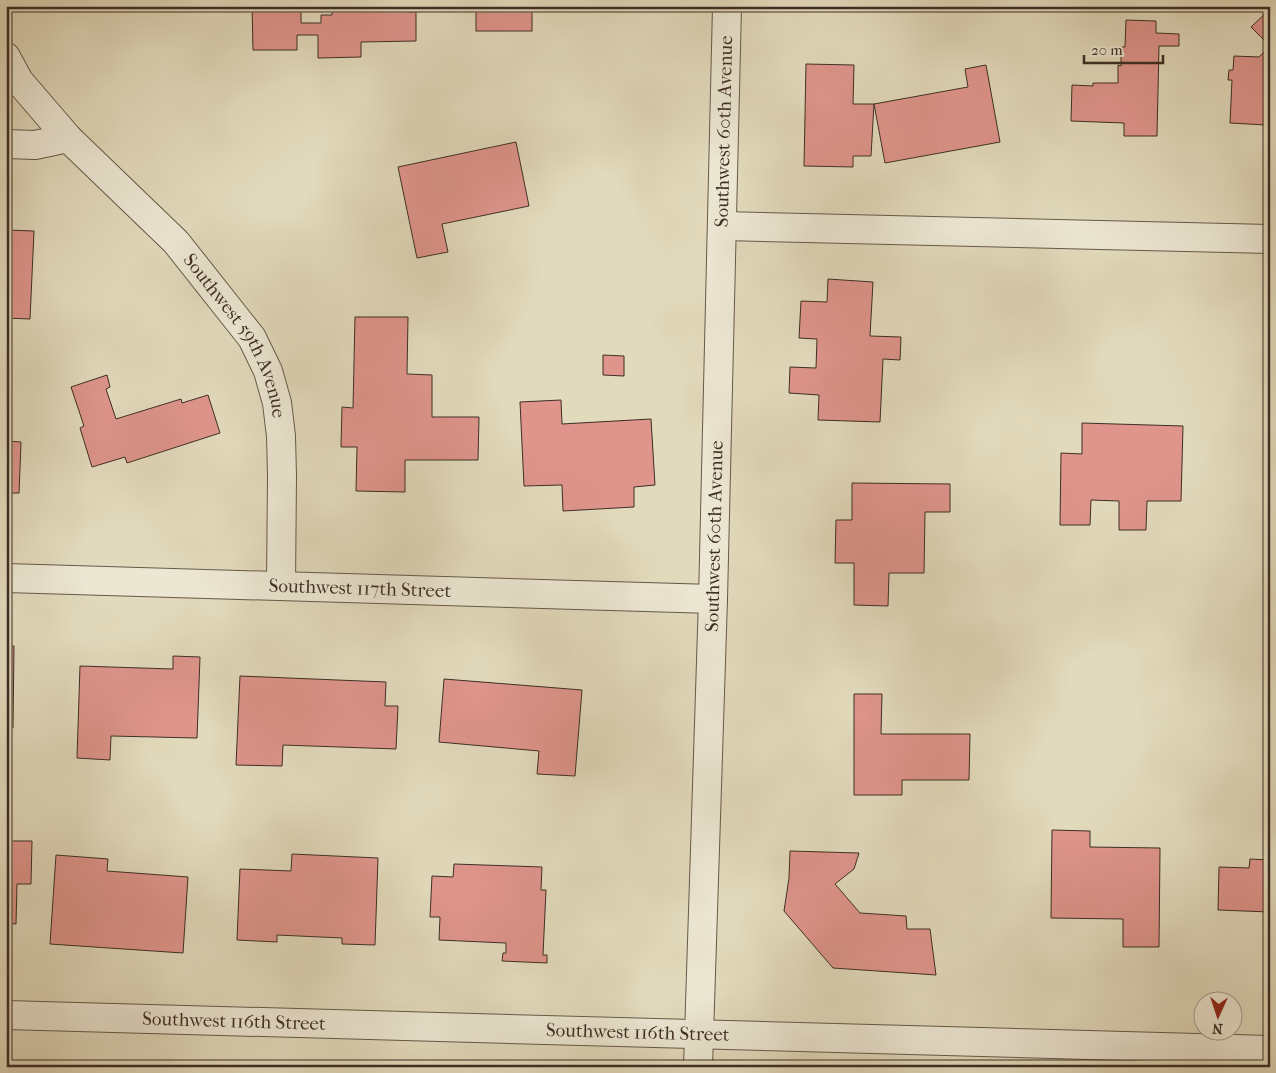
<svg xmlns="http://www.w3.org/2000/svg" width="1276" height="1073" viewBox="0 0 1276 1073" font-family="'IM FELL French Canon',serif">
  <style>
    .building { fill: #df958c; stroke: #3e2e24 }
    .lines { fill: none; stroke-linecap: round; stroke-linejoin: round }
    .street-casing { stroke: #67594a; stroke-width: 30 }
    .street { stroke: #ece7d3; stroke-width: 28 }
    .labels { text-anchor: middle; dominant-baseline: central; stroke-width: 5; stroke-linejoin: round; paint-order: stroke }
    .street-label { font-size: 19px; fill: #3e2e24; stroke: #ece7d3 }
  </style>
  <rect width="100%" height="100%" fill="#e2dabc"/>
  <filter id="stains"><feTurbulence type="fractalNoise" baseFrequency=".004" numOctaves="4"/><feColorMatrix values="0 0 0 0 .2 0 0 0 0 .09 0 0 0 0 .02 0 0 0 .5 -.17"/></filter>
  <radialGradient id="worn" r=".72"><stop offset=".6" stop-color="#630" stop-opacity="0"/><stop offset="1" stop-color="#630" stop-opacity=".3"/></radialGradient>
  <g class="building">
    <polygon points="252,6 301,6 301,23 321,23 321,15 332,15 332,6 408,6 408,12 416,12 416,41 361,42 361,57 318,58 318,35 297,35 297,50 253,50"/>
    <rect x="476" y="6" width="56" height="25"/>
    <polygon points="1270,9 1270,39 1266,42 1251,27"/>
    <polygon points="1126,20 1156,21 1156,33 1179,34 1179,46 1159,46 1157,136 1124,136 1124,123 1071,121 1072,85 1093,86 1093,83 1118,83 1118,65 1121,66 1121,47 1125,47"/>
    <polygon points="1270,46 1270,93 1267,93 1266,125 1230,123 1232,80 1228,80 1229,70 1233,70 1234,56 1259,57"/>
    <polygon points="806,64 854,65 853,104 874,104 871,156 853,156 853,167 804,166"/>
    <polygon points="986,65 1000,142 885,163 874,104 968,87 965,69"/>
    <polygon points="516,142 529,206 442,224 448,252 417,258 398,167"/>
    <polygon points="6,230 34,231 30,319 6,318"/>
    <polygon points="828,279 873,282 870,336 901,337 900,360 883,359 880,422 818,420 819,395 789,393 790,367 816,368 817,339 799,338 801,301 827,302"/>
    <polygon points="355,317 408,317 407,374 432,375 432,417 479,417 478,460 405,460 405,492 356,491 357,447 341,447 342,407 353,408"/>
    <polygon points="603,355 624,356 624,376 603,375"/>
    <polygon points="107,375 110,387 106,389 116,419 181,399 182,403 208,395 220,433 127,463 125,457 92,467 80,428 84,426 71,387"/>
    <polygon points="561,400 562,424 651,419 655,485 634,487 634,507 563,511 562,485 524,486 520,402"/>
    <polygon points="1082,423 1183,426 1181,501 1147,501 1146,530 1119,530 1119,501 1091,500 1090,525 1060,525 1061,453 1082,454"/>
    <polygon points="6,441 21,442 19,493 6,493"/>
    <polygon points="852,483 950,484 950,512 925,512 924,573 889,573 888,606 854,605 854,563 835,563 836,520 852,520"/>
    <polygon points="6,646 14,646 13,728 6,727"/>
    <polygon points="173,656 200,657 197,738 111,736 110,760 77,758 80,666 173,669"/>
    <polygon points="240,676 386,682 385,706 398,706 396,749 283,745 282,766 236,765"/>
    <polygon points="444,679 582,690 575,776 537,774 539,751 439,742"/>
    <polygon points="854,694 882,694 881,734 970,734 969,780 902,780 902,795 854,795"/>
    <polygon points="1052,830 1090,831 1090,847 1160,848 1159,947 1123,947 1123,919 1051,918"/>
    <polygon points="6,841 32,841 31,884 17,884 16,924 6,923"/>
    <polygon points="790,851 859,853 854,869 835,884 860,913 906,916 907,929 930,929 936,975 833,968 784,911 789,878"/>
    <polygon points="292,854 378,858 375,945 342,944 342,938 277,935 277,942 237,940 240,869 291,871"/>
    <polygon points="56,855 108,859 107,871 188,877 183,953 50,944"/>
    <polygon points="1250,859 1270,860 1270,912 1218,910 1219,867 1249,868"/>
    <polygon points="454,864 542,867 541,890 546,890 543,955 547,955 547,963 502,961 503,953 506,953 506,943 439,940 440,917 430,917 432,876 453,877"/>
  </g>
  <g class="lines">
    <g class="street-casing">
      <g id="street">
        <path id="s1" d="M 6,57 L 19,81 L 68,138 L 176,242 L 252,338 L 268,371 L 277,403 L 281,436 L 282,476 L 281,586"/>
        <polyline points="6,144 35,145 68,138"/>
        <polyline points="723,226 1270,239"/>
        <path id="s2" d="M 6,578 L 713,599"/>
        <path id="s3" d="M 6,1015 L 1270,1050"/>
        <path id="s4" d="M 698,1067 L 713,599 L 727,6"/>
      </g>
    </g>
    <use href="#street" class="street"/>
  </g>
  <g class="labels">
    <g class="street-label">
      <text stroke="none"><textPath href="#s4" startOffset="936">Southwest 60th Avenue</textPath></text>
      <text stroke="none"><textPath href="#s1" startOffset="365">Southwest 59th Avenue</textPath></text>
      <text stroke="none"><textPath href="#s4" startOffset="531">Southwest 60th Avenue</textPath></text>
      <text stroke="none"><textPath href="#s2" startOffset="354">Southwest 117th Street</textPath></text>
      <text stroke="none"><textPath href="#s3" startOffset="228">Southwest 116th Street</textPath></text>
      <text stroke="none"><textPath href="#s3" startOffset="632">Southwest 116th Street</textPath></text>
    </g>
  </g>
  <rect width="1276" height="1073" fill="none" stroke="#e2dabc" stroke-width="25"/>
  <rect x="8" y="8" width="1261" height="1058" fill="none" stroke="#3e2e24" stroke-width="2.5"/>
  <rect x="12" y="12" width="1251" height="1048" fill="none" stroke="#3e2e24"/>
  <g transform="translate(1218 1016) rotate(183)"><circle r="24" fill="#ece7d3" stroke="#a69d8d"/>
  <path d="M0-4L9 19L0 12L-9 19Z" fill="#8f2418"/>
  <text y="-8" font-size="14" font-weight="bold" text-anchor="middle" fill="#3e2e24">N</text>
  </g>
  <path d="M1084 55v8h79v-8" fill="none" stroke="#3e2e24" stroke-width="2.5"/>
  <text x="1091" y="55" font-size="15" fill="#3e2e24" stroke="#ece7d3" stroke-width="4" paint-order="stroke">20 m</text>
  <rect width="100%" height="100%" filter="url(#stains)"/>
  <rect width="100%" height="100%" fill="url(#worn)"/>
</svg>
